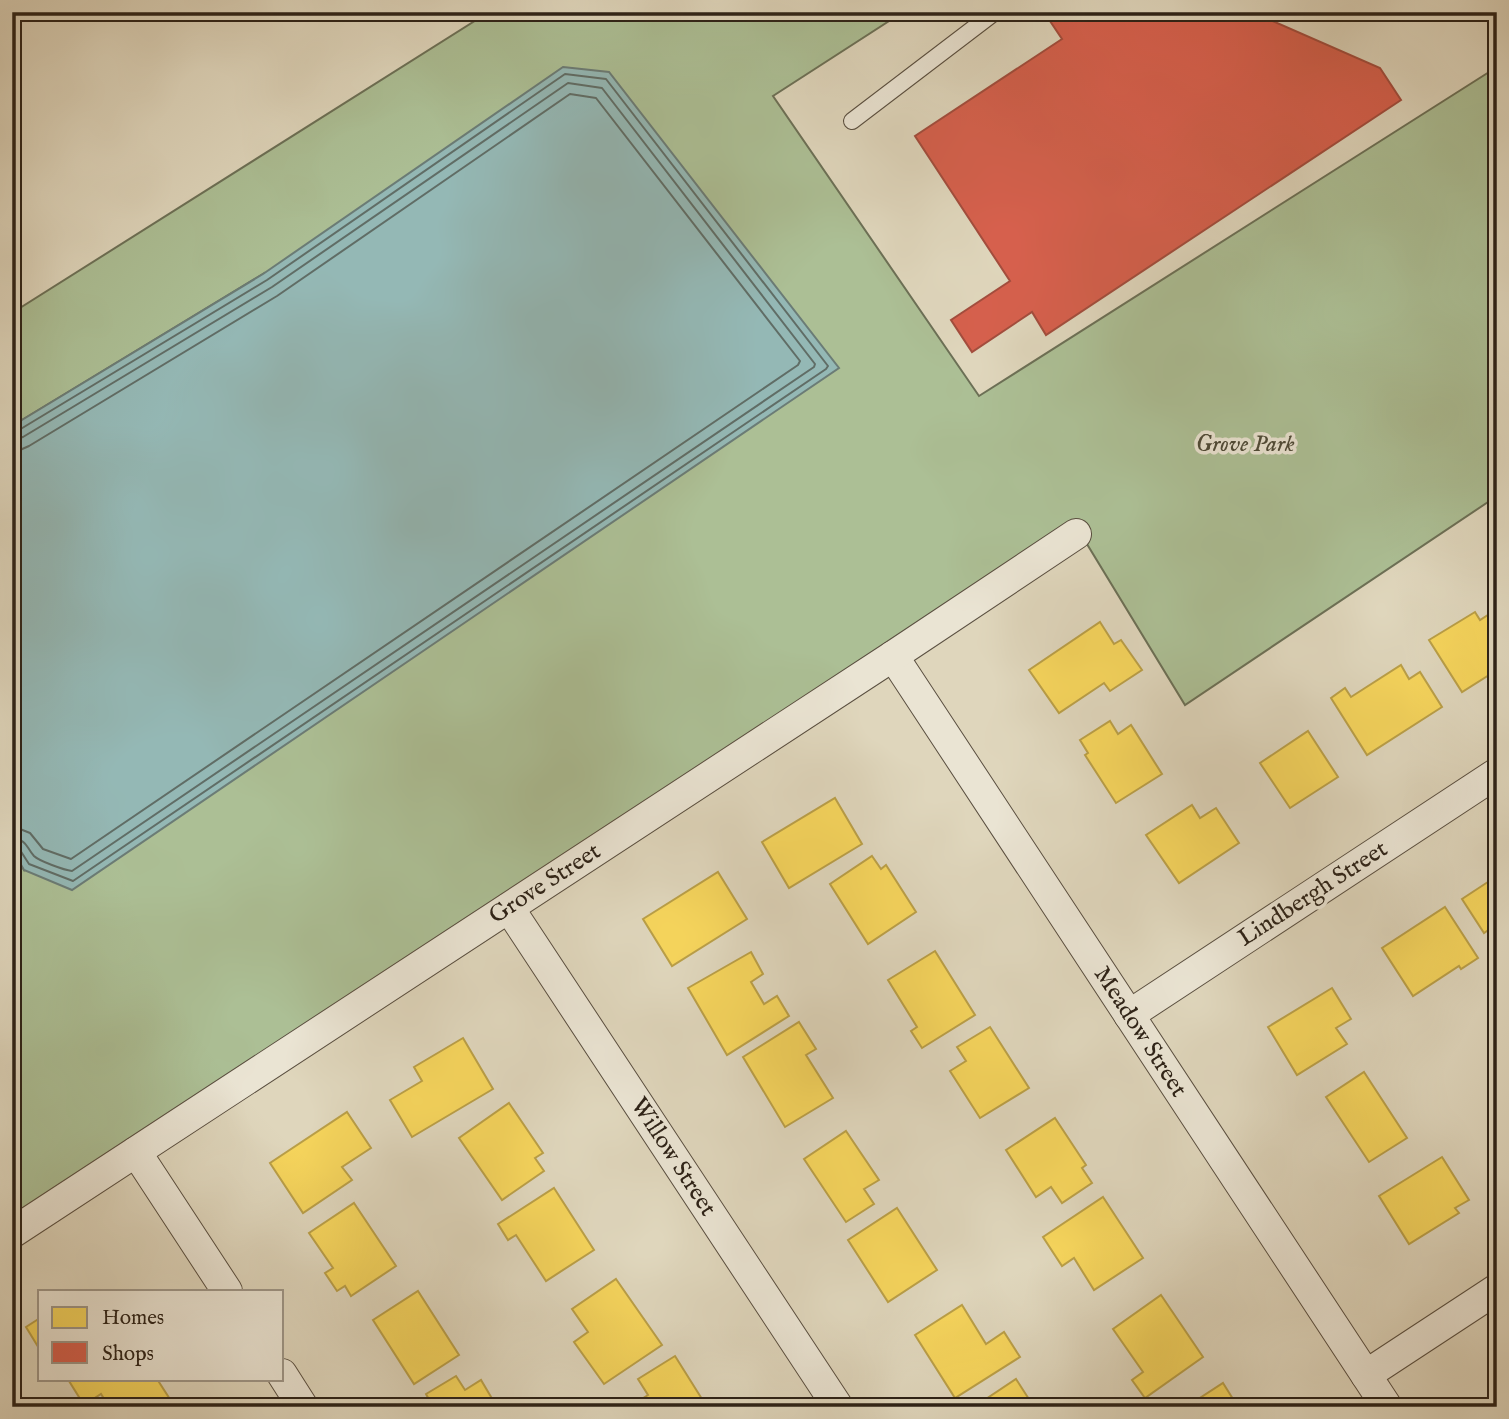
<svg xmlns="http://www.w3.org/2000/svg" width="1509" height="1419" viewBox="0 0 1509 1419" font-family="'IM FELL English',serif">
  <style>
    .green { fill: #acbf95; stroke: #6c7056; stroke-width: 2 }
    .water { fill: #94b8b5; stroke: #6b7c76; stroke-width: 2 }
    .homes { fill: #f6d55c; stroke: #ba9f47; stroke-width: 2 }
    .shops { fill: #d6604d; stroke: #a34d3d; stroke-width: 2 }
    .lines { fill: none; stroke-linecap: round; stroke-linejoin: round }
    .shore { stroke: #606d66; stroke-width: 2 }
    .lane-casing { stroke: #5a4f40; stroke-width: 18 }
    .street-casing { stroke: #5a4f40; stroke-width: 32 }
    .lane { stroke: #eae4d3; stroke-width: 16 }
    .street { stroke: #eae4d3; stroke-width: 30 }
    .labels { text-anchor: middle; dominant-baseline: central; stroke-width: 7; stroke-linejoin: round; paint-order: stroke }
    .park-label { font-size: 24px; font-style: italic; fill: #4d4936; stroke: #eae4d3 }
    .street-label { font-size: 24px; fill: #2d2217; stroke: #eae4d3 }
  </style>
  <rect width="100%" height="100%" fill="#dfd6bc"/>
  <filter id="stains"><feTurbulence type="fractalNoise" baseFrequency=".00286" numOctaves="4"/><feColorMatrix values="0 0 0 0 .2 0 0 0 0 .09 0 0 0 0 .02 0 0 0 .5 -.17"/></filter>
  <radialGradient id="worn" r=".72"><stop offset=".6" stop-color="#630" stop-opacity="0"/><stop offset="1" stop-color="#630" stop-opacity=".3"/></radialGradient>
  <polygon class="green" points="489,12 903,12 773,96 979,396 1497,67 1497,496 1185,705 1079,531 12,1233 12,849 24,870 263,274 12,426 12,313"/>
  <polygon class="water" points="563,67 609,72 839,368 72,890 24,870 12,849 12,426 263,274"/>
  <g class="homes">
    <polygon points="1497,609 1497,670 1462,692 1429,640 1475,612 1480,620"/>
    <polygon points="1100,622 1114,644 1121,640 1142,670 1110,691 1104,683 1059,713 1029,670"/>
    <polygon points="1401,665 1409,679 1420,672 1442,707 1367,755 1331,698 1345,688 1351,697"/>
    <polygon points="1110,721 1118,734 1131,725 1162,774 1116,803 1085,755 1088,753 1080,740"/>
    <polygon points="1308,731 1338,777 1290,808 1260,763"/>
    <polygon points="835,798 862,844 789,888 762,842"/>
    <polygon points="1192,805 1200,818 1216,808 1239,843 1179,883 1146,835"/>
    <polygon points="872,856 881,869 886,865 916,912 868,944 830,884"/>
    <polygon points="718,872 747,919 672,966 643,919"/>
    <polygon points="1497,876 1497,929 1494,926 1484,933 1462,899"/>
    <polygon points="1445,907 1478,958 1461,969 1459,966 1413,996 1382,948"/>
    <polygon points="935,951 975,1015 922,1048 911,1031 917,1027 888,980"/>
    <polygon points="751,952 763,974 751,982 764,1004 777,996 789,1016 727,1055 688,988"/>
    <polygon points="1332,988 1351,1019 1336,1028 1347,1044 1297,1075 1268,1027"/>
    <polygon points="799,1022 816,1049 806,1055 833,1098 785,1127 743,1057"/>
    <polygon points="990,1027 1029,1088 980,1118 950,1071 966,1061 957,1047"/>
    <polygon points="463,1038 493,1089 412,1137 390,1100 422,1081 414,1067"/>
    <polygon points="1364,1072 1407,1138 1369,1162 1326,1097"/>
    <polygon points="509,1103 543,1153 535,1158 544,1171 502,1200 459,1138"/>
    <polygon points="347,1112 371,1148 342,1167 352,1180 303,1213 270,1163"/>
    <polygon points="1055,1118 1086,1165 1082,1168 1092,1183 1062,1203 1051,1187 1036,1197 1006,1150"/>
    <polygon points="846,1131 879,1180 864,1189 874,1204 846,1222 804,1159"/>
    <polygon points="1442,1157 1469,1200 1455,1208 1459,1213 1409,1244 1379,1196"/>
    <polygon points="554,1188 594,1250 546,1281 516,1235 508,1240 498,1224"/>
    <polygon points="1103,1197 1143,1258 1094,1290 1074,1258 1062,1266 1043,1237"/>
    <polygon points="354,1203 396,1266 351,1296 345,1286 337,1291 325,1273 333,1268 309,1233"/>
    <polygon points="897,1208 937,1270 888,1302 848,1240"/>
    <polygon points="616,1279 662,1345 604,1384 574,1342 588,1332 572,1309"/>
    <polygon points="418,1291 459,1355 414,1384 373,1320"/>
    <polygon points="1161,1295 1203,1357 1145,1398 1132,1380 1143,1372 1113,1329"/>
    <polygon points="962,1305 986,1344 1004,1332 1020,1357 955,1398 915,1335"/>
    <polygon points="40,1318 40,1350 26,1327"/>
    <polygon points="675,1356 707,1407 641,1407 637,1402 648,1395 638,1379"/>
    <polygon points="456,1376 465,1390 481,1380 497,1407 433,1407 426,1394"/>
    <polygon points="72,1379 157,1379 173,1404 168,1407 109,1407 101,1394 84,1405 69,1381"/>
    <polygon points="1016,1379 1034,1407 974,1407"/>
    <polygon points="1223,1383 1238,1407 1186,1407"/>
  </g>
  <polygon class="shops" points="1063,12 1252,12 1380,68 1401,100 1046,335 1032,312 972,352 951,320 1010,281 915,136 1062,39 1050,21"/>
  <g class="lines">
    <g class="shore">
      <polyline points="12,431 19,430 267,280 565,74 606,79 828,366 826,369 73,881 29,864 20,850 12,847"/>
      <path d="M 12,440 L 23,437 L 272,287 L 568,83 L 602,88 L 815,364 L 814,367 L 72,871 C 64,870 39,861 34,856 C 25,846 28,840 12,839"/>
      <polyline points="12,450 20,450 29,446 277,296 570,94 596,98 800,361 798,365 71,859 43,849 30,833 20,829 12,828"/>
    </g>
    <g class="lane-casing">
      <polyline id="lane" points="852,121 995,12"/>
    </g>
    <g class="street-casing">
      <g id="street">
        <polyline points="893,656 1387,1407"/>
        <polyline points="509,908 838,1407"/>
        <polyline points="1129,1015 1497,773"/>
        <polyline points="136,1152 227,1291"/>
        <polyline points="12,1233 893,656 1076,534"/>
        <polyline points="282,1374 303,1407"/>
        <polyline points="1366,1375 1497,1289"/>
      </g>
    </g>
    <use href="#lane" class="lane"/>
    <use href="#street" class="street"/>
  </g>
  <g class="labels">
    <g class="park-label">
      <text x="1245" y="444">Grove Park</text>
    </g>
    <g class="street-label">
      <text transform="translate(545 884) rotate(-33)">Grove Street</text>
      <text transform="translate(1313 894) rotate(-33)">Lindbergh Street</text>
      <text transform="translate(1140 1032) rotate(57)">Meadow Street</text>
      <text transform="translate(673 1157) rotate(57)">Willow Street</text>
    </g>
  </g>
  <rect width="1509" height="1419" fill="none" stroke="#dfd6bc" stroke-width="42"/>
  <rect x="14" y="14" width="1481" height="1391" fill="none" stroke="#2d2217" stroke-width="3.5"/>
  <rect x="21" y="21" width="1467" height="1377" fill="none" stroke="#2d2217" stroke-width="2"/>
  <rect x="38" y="1290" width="245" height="91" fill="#eae4d3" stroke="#9e9688" stroke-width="2"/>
  <rect x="52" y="1307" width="35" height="21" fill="#f6d55c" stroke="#9e9688" stroke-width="2"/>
  <text x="102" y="1324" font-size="21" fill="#2d2217">Homes</text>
  <rect x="52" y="1342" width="35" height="21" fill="#d6604d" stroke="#9e9688" stroke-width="2"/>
  <text x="102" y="1360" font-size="21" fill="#2d2217">Shops</text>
  <rect width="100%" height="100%" filter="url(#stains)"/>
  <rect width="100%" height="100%" fill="url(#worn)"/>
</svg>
